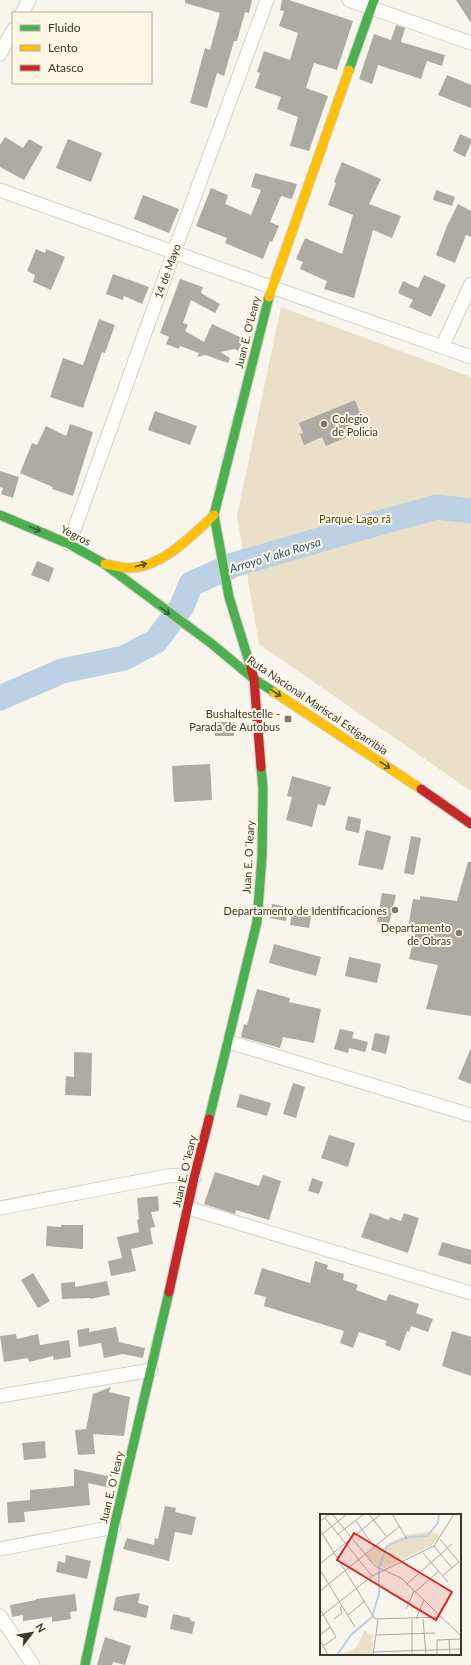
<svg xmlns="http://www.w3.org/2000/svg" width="471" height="1665" viewBox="0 0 471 1665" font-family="Lato,sans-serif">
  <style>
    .green { fill: #eae0c7 }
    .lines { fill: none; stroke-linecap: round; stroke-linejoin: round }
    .river { stroke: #bdd1e5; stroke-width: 25 }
    .building { fill: #adaba3 }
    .street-casing { stroke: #d3d0c8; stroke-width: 15 }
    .fast-casing { stroke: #d3d0c8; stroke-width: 11 }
    .slow-casing { stroke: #d3d0c8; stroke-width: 11 }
    .jam-casing { stroke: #d3d0c8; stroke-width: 11 }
    .street { stroke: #fefefc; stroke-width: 13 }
    .fast { stroke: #4caf50; stroke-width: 9 }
    .slow { stroke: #ffc107; stroke-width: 9 }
    .jam { stroke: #c62828; stroke-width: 9 }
    .oneway { stroke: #415c3a }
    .poi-dot { fill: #7e7a72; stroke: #fef7e6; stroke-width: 1.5 }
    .labels { text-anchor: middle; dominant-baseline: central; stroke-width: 4; stroke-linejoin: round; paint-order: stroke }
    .street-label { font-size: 11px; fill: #3c3830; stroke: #fef7e6 }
    .poi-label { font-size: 11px; fill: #3c3830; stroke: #fef7e6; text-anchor: end }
    .park-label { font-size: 11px; fill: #544412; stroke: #fef7e6 }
    .water-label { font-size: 12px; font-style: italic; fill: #29527e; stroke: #fef7e6 }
    .inset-river { fill: none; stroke: #bdd1e5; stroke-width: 2 }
    .inset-road { fill: none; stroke: #ada9a1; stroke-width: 1 }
    .view { fill: #d62828; fill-opacity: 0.15; stroke: #d62828; stroke-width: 2 }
    .inset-edge { fill: none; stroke: #3c3830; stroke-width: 2 }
  </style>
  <rect width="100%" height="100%" fill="#f8f5ec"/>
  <polygon class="green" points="281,307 471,377 471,791 259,644 237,516"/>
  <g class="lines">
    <polyline class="river" points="0,698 62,671 124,658 156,641 182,606 191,584 233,565 350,531 437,507 471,511"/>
  </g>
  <g class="building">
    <polygon points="185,0 252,0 249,13 245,12 237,41 234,41 224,76 217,73 207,108 190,103 205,48 210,50 220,13 185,3"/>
    <polygon points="282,0 289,0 353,21 337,70 314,63 306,88 328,96 309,151 290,146 298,117 277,109 281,97 255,88 260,73 257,72 264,51 290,60 298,33 279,26 284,11 280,10"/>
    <polygon points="456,0 471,0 471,23"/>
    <polygon points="396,25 405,28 401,42 445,55 442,66 427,61 421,79 378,65 372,84 359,79 374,34 391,40"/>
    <polygon points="447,75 471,85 471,108 438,95"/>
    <polygon points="460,134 471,139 471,143 465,157 453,151"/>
    <polygon points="5,137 23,148 29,139 43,147 24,180 0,167 0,145"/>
    <polygon points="68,139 102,153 91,182 56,168"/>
    <polygon points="342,162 381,179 369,204 401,216 392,238 373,230 354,298 324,289 327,281 300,269 303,262 296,259 305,238 342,254 353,215 328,205 336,183 334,182"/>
    <polygon points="255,173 297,184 292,199 281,196 270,222 279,226 272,242 270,241 263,259 225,243 227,238 196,226 211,188 228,195 225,204 251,215 261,190 251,187"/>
    <polygon points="436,190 455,197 452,206 433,200"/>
    <polygon points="143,195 179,209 169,233 134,219"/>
    <polygon points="458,204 471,211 471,237 466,235 455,263 436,255 447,226"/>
    <polygon points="36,249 45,253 46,249 65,257 51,290 33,282 35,275 27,271"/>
    <polygon points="113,274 149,287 142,304 124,296 123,300 106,294"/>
    <polygon points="424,275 446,285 431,317 409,307 413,300 398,293 403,281 418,288"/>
    <polygon points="180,279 203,287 201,293 220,304 215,313 191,300 183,323 188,325 185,331 204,342 212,324 244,339 238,351 235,349 220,352 230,358 228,363 205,355 197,357 199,353 180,346 179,349 166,344 169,337 160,333"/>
    <polygon points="99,319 115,325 105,353 102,352 83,408 50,397 63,358 83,365"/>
    <polygon points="355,400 363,421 349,426 352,435 326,446 322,437 304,445 300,434 303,433 299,423"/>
    <polygon points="155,411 197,426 190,445 148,430"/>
    <polygon points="70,424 93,432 73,496 52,489 53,487 20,473 32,443 37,445 46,426 66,436"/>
    <polygon points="0,471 19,477 13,498 1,494 3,488 0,487"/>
    <polygon points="37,561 54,568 49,582 31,575"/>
    <rect x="215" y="722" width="19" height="14"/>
    <polygon points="210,764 212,800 174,802 172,766"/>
    <polygon points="292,776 331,787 325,806 318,804 312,827 286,820 292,797 287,796"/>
    <polygon points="348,816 361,819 359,833 345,830"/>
    <polygon points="366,830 391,836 383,870 358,865"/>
    <polygon points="411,836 421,838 414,875 404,873"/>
    <polygon points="468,862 471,862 471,1016 426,1009 438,965 409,959 416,930 408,928 413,899 420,900 420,896 457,901"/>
    <polygon points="382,893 396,895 389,924 377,922"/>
    <polygon points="272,904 288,907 286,921 270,918"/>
    <polygon points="292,913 311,916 309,928 290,925"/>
    <polygon points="274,944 321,957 316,976 269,963"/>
    <polygon points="349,957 381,964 377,983 345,976"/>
    <polygon points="257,989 290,998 289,1002 321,1009 314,1043 283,1037 280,1048 241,1037 244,1024 247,1025"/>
    <polygon points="340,1029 354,1032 352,1038 368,1042 365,1052 349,1048 348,1053 334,1049"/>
    <polygon points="375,1033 390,1036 386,1054 371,1050"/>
    <polygon points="471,1048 471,1084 458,1079"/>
    <polygon points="74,1052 92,1053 91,1096 65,1095 66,1076 74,1077"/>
    <polygon points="293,1083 305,1087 296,1118 283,1114"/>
    <polygon points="240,1094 271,1103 267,1116 236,1107"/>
    <polygon points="329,1135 355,1143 348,1167 321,1158"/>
    <polygon points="215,1172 259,1186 263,1175 281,1181 269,1220 236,1210 235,1214 204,1204"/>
    <polygon points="312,1178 323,1182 319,1194 308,1191"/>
    <polygon points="158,1196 159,1211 151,1212 155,1227 150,1228 153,1244 131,1249 136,1271 111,1276 108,1261 122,1258 117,1237 139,1232 137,1220 139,1219 137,1198"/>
    <polygon points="370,1213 389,1220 390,1217 401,1221 404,1213 419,1218 408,1253 361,1237"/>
    <polygon points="61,1225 83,1225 83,1249 46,1246 47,1226 61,1227"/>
    <polygon points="442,1242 471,1250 471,1265 438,1255"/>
    <polygon points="315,1261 328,1265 327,1269 344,1274 343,1280 358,1285 356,1290 386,1301 389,1294 419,1304 416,1313 433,1319 428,1332 411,1326 409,1332 407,1331 400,1351 385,1345 387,1341 359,1332 353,1348 340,1343 344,1331 264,1306 266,1297 254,1294 262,1268 310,1283"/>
    <polygon points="33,1273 50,1301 38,1308 21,1280"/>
    <polygon points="107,1281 110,1295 90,1299 90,1298 62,1299 61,1283 75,1282 75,1287"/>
    <polygon points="116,1327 119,1342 145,1348 143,1358 123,1354 104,1358 101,1343 79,1347 77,1330 89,1328 89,1332"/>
    <polygon points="452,1331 471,1337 471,1376 442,1366"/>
    <polygon points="16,1334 17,1339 38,1334 40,1345 69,1340 71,1357 54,1360 53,1356 29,1362 28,1358 4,1362 0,1336"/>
    <polygon points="111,1387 109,1392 130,1397 124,1436 93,1434 95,1454 78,1455 75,1430 86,1429 93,1394"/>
    <polygon points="45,1441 46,1458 24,1460 22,1443"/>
    <polygon points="74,1469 108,1476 106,1487 88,1483 90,1505 24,1512 25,1522 8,1523 7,1502 30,1500 30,1490 74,1486"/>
    <polygon points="165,1506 176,1508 175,1512 196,1517 192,1535 175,1532 169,1561 123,1549 127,1538 154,1545 155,1538 158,1539"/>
    <polygon points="66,1555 91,1561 87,1579 56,1572 58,1561 65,1563"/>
    <polygon points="140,1593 138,1603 149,1606 146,1618 113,1610 116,1597"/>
    <polygon points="75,1594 77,1611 70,1612 71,1619 52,1622 52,1617 23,1621 23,1615 12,1617 10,1605 36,1600 36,1599"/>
    <polygon points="173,1614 190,1618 190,1620 195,1622 192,1634 170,1629"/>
    <polygon points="105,1637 131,1646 125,1665 113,1662 112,1665 97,1665"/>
  </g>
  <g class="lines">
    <g class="street-casing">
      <g id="street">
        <polyline points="349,0 471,43"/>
        <polyline points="22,13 29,0"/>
        <polyline points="0,54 13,30"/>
        <polyline points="0,190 271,287 471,357"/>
        <polyline points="442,347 471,284"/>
        <polyline points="69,544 174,252 267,0"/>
        <polyline points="229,1042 471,1115"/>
        <polyline points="0,1208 167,1176 184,1175 194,1178"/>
        <polyline points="188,1208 471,1293"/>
        <polyline points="0,1396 151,1370"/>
        <polyline points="0,1549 114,1527"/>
        <polyline points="0,1616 33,1665"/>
      </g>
    </g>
    <g class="fast-casing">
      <g id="fast">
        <polyline points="349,70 374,0"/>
        <polyline points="0,515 69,544 103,563 212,644 254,679 274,692"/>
        <polyline points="251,668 229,597 214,515 269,297"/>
        <polyline points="209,1119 257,922 262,856 263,788 261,767"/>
        <polyline points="85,1665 114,1527 169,1292"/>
      </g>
    </g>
    <g class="slow-casing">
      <g id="slow">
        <polyline points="269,297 349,70"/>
        <path d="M 105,564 C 113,565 121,568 129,568 C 161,568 193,535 214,515"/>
        <polyline points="274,692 421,789"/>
      </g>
    </g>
    <g class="jam-casing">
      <g id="jam">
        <polyline points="251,668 254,679 261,767"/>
        <polyline points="421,789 471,824"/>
        <polyline points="169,1292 194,1178 209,1119"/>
      </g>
    </g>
    <use href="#street" class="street"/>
    <use href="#fast" class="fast"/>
    <use href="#slow" class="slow"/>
    <use href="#jam" class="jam"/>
  </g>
  <defs><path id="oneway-shaft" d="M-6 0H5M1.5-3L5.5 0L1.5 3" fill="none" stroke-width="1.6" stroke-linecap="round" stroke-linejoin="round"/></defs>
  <g class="oneway">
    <use href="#oneway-shaft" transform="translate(35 529) rotate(23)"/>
    <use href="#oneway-shaft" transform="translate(141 565) rotate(-16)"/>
    <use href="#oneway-shaft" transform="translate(165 611) rotate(36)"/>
    <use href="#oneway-shaft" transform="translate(276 693) rotate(33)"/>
    <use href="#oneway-shaft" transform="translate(385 765) rotate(33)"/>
  </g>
  <g class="poi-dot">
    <circle cx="324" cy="424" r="4"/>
    <rect x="284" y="715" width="8" height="8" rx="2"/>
    <circle cx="395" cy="910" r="4"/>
    <circle cx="459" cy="933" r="4"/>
  </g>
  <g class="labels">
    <g class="street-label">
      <text transform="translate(167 271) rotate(-70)">14 de Mayo</text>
      <text transform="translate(247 332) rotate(-76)">Juan E. O'Leary</text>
      <text transform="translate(76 535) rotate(27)">Yegros</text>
      <text transform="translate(318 705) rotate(34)">Ruta Nacional Mariscal Estigarribia</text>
      <text transform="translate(248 857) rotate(-87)">Juan E. O´leary</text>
      <text transform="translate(184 1171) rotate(-77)">Juan E. O´leary</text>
      <text transform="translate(111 1487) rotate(-77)">Juan E. O´leary</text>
    </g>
    <g class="poi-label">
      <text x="332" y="418" text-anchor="start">Colegio<tspan x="332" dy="13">de Policia</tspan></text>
      <text x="280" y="713">Bushaltestelle -<tspan x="280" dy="13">Parada de Autobus</tspan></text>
      <text x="387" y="910">Departamento de Identificaciones</text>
      <text x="451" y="927">Departamento<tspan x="451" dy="13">de Obras</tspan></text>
    </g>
    <g class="park-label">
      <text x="355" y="518">Parque Lago rã</text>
    </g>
    <g class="water-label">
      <text transform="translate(275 555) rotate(-17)">Arroyo Y aka Roysa</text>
    </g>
  </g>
  <g transform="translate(320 1514)">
    <rect width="141" height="141" fill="#f8f5ec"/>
    <path d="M 111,17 L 121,22 L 110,32 L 65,54 L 56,51 L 45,41 L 58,31 L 63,35 L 68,29 L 87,21 ZM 45,116 L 48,120 L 54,121 L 51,127 L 53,129 L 52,141 L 20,141 L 36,134 Z" fill="#eae0c7"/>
    <path class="inset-river" d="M 17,141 L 31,121 L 52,103 L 59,80 L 59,53 L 67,32 L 88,23 L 107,22 L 118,9 L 119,0"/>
    <path class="inset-road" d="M 12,0 L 55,52 L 81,64 L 141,122M 49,0 L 66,22M 72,0 L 87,25M 5,4 L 52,62M 0,7 L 10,0M 36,7 L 54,33M 0,16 L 55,105 L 121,103M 18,20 L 44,0M 0,22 L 27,0M 120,25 L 139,48 L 122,62M 114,32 L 132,54M 103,39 L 128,68M 0,50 L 61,0M 0,56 L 35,113M 87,70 L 132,30M 0,77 L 80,12M 95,78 L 118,58M 0,95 L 16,123 L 3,132M 86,95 L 94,77M 28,101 L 45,87M 0,103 L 52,62 L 114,32 L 134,0M 14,105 L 22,99 L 20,94 L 22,92M 96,105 L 104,86M 103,105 L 106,141M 0,121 L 10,113M 56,121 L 115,119M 0,126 L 8,141M 129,126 L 130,141M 53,138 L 141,135M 53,141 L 58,106M 92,141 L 92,105M 117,141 L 117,126 L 141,125"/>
    <path class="view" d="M 34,19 L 132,78 L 116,106 L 17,46 Z"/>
    <rect width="141" height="141" class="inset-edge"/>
  </g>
  <rect x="12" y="12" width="140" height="72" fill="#fef7e6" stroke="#b0ab9d"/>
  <rect x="20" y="25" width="20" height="6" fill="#4caf50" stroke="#b0ab9d"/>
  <text x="48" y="32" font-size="12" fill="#3c3830">Fluido</text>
  <rect x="20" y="45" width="20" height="6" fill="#ffc107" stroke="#b0ab9d"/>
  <text x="48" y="52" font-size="12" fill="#3c3830">Lento</text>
  <rect x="20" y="65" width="20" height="6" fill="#c62828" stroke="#b0ab9d"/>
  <text x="48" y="72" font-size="12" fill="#3c3830">Atasco</text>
  <g transform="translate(32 1633) rotate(59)" stroke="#fef7e6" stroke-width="3" paint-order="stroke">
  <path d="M0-3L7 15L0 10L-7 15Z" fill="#3c3830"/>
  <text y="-6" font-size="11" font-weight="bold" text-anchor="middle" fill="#3c3830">N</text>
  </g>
</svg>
